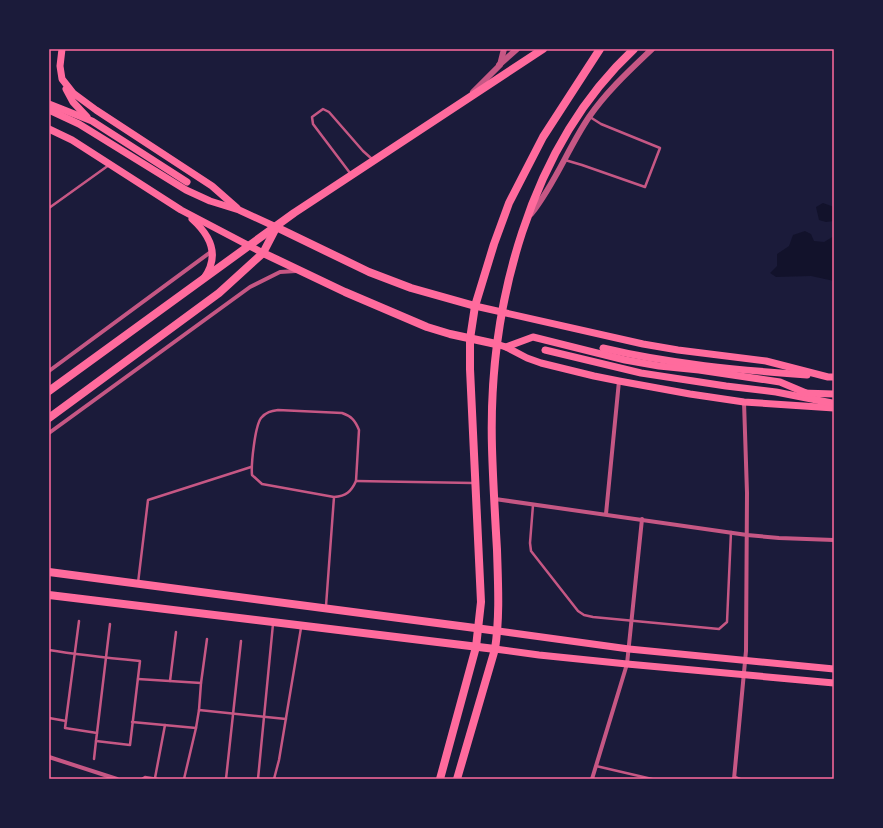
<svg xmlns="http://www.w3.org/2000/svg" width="883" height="828" viewBox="0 0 883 828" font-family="'DM Sans',sans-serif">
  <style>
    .water { fill: #12122b }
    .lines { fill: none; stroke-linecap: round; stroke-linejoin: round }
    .service { stroke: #c65784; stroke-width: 2.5 }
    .minor { stroke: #c65784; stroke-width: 4 }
    .tertiary { stroke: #c65784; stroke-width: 6 }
    .secondary { stroke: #ff6b9d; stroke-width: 7 }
    .primary { stroke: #ff6b9d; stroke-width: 8 }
    .neatline { fill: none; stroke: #ff6b9d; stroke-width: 1.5 }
  </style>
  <rect width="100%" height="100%" fill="#1b1b3a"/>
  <g class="water">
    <polygon points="823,203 834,207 834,221 826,222 819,220 816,207"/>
    <polygon points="805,231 811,234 814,241 824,242 834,236 834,281 811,276 776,277 770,273 777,266 777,254 789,246 793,235"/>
  </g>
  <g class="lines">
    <g class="service">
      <polyline points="565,160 582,165 645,187 660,148 601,124 590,117"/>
      <polyline points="350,173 313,124 312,117 323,109 329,112 363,151 372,159"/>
      <polyline points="49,208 109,165"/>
      <polyline points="356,481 473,483"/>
      <polyline points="533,505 530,543 531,551 578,611 584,615 593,617 719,629 727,622 731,532"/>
      <polyline points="138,583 148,500 251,467"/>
      <path d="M 326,606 L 334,497 C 346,496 351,492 356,481 L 359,430 C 355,420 351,416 342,413 L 278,410 C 271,411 266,412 261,418 C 255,426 251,464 252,475 L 262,484 L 334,497"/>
      <path d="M 49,650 C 79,655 109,658 140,661 L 130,745 L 96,741 L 97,733 L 65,728 L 79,621"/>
      <polyline points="138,679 201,683 199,710"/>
      <polyline points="170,681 176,632"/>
      <polyline points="201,683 207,639"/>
      <polyline points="49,718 66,721"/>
      <polyline points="132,722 196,728 199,710 286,719"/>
      <polyline points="97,733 110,624"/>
      <polyline points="94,759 96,741"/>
      <polyline points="596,766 652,779"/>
      <polyline points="735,777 740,779"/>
      <polyline points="155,778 165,725"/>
      <polyline points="142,779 145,777 158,779"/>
      <polyline points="184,779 196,728"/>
      <polyline points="226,779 241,641"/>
      <polyline points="258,779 273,624"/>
      <polyline points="274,779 279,760 301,628"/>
    </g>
    <g class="minor">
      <polyline points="49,371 212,251"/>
      <polyline points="49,433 250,287 280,272 296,271"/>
      <polyline points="495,499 747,535 779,538 834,540"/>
      <polyline points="606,514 619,381"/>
      <polyline points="49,757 117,779"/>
      <polyline points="592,779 627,664 642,519"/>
      <polyline points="734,779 746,651 747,493 744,402"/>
    </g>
    <g class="tertiary">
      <polyline points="499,65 517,49"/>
      <polyline points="473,92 500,65 504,49"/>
      <path d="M 531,214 C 555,184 568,148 589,117 C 607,91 630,70 652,49"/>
    </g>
    <g class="secondary">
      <polyline points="62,49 60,66 62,79 73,93 96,110 212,186 237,208"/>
      <polyline points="66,89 73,102 87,117"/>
      <polyline points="49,104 92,121 187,182"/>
      <polyline points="49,110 79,124 186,190 210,201 239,210 276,227"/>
      <polyline points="49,129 72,140 181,210 263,253"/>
      <path d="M 192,219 C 211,236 220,256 204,278"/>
      <polyline points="475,306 643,344 678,350 766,361 828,377 834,377"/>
      <polyline points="496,344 506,347 527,358 541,363 594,376 619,381 690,394 744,402 834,408"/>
      <polyline points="506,347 533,337 625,360 659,366 699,370 780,382 806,393"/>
      <path d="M 603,348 C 670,364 739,370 807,375"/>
      <polyline points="545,350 641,373 726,386 776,392 832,403"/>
      <polyline points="802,393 834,394"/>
      <polyline points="498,631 629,649 834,669"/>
      <polyline points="495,649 539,655 627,664 834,683"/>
    </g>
    <g class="primary">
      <polyline points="276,227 369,272 411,288 475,306"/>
      <polyline points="263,253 345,292 427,327 450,334 496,344"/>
      <polyline points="49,391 294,213 543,49"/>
      <polyline points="49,418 219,293 263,253 276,228"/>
      <polyline points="49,572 498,631"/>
      <polyline points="49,595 495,649"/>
      <polyline points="440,779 476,647 481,602 470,369 470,339 475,306 494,244 509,203 543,137 600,49"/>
      <path d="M 457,779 L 495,649 C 500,616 498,583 497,550 C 495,516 493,482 492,448 C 488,307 529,147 634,49"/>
    </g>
  </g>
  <rect width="883" height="828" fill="none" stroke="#1b1b3a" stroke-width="100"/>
  <rect x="50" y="50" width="783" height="728" class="neatline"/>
</svg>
